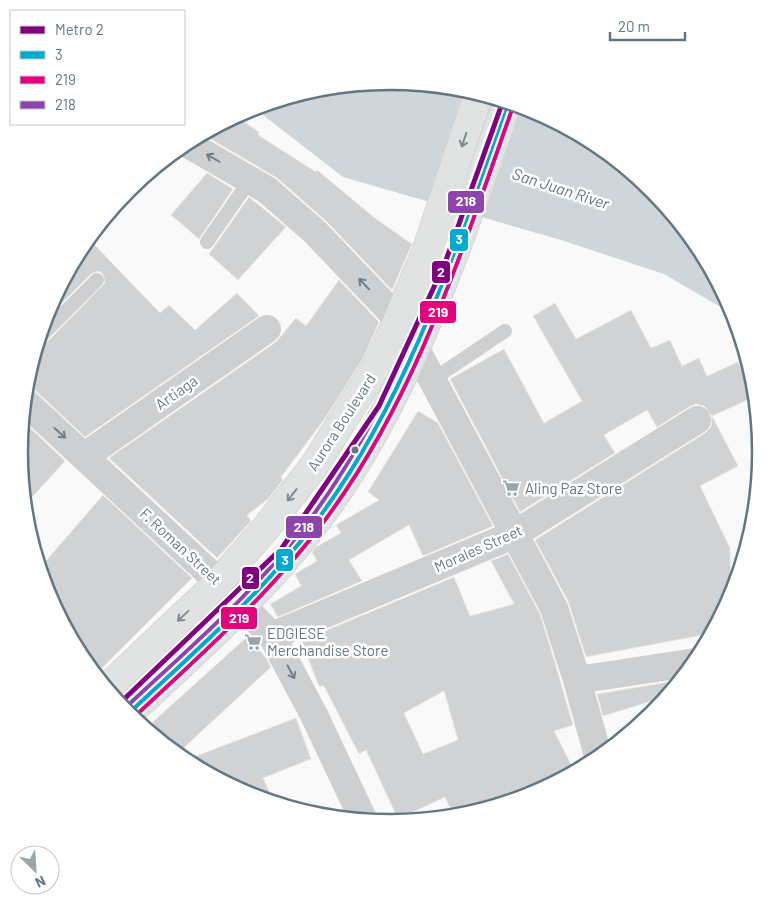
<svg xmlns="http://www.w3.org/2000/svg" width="780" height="905" viewBox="0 0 780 905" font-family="Barlow,sans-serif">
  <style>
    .water { fill: #ced6d9 }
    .building { fill: #d0d2d3; stroke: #e8e8e8; fill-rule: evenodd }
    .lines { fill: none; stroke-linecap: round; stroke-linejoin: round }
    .primary-casing { stroke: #d5d6d7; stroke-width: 30 }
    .lane { stroke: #cecfd0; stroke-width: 14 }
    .street { stroke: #cecfd0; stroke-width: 28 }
    .primary { stroke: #e1e2e2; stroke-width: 28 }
    .bus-1-casing { stroke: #fff; stroke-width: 8 }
    .bus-2-casing { stroke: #fff; stroke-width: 8 }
    .bus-3-casing { stroke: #fff; stroke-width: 8 }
    .bus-1 { stroke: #00a9ce; stroke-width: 4 }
    .bus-2 { stroke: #e5007d; stroke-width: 4 }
    .bus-3 { stroke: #8e44ad; stroke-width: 4 }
    .metro-1-casing { stroke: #fff; stroke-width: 9 }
    .metro-1 { stroke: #800080; stroke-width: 5 }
    .oneway { stroke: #7e8c96 }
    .oneway2 { stroke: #707f8b }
    .bus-dot { fill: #657683; stroke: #fff; stroke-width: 2 }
    .labels { text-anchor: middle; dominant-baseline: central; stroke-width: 5; stroke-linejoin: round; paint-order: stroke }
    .street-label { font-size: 15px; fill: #657683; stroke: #fff }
    .poi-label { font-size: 15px; fill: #657683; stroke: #fff; text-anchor: start }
    .water-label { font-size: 16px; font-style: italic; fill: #60757c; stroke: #fff }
    .rim { fill: none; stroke: #657683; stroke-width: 2.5 }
    .line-badge { stroke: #fff; stroke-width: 2 }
    .badge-label { font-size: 14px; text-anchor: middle; font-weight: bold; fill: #fff }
  </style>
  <rect width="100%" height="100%" fill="#f9f9f9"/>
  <g class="water">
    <polygon points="390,81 463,88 532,110 596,144 653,190 699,246 734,315 664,274 561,240 343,177 254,108 318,88"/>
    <polygon points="752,374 761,453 755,517"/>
  </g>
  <g class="building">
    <polygon points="235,116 259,132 258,135 316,172 317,170 376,219 412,244 392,290 326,221 277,178 209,138 218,126"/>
    <polygon points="207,173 233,189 199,239 171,215"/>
    <polygon points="249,197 286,227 238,280 209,254"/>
    <polygon points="88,238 160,313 169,305 195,330 237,293 259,316 85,437 35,390 25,386 36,347 44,345 105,283 103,274 99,271 91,274 44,321 47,310 81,246"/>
    <polygon points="339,280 379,322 364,357 326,417 281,477 283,480 268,499 247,515 251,521 217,558 109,458 276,342 296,318 306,326"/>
    <polygon points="555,303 576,339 631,310 651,348 670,340 682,366 699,358 707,376 738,362 754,397 712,416 704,406 696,404 689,407 657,427 647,410 604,435 615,453 520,512 450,379 504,349 544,423 582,401 533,316"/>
    <polygon points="418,411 438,423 493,526 423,556 409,525 349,560 362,581 278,617 270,604 301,586 295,574 317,561 312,552 316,547 341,533 336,525 379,500 368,492"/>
    <polygon points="712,416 738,466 700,486 730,548 731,599 713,633 586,657 568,601 535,540 705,433 711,427"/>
    <polygon points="22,420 65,461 24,506 19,452"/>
    <polygon points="103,495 192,578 95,675 81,659 47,594 39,569"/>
    <path d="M 508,554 L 540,614 L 555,663 L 573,725 L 554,731 L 575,772 L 532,796 L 462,817 L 456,817 L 452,807 L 450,808 L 445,797 L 398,819 L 366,750 L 359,754 L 324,686 L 319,686 L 301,641 L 454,577 L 470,616 L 514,604 L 491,561 ZM 444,691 L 458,740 L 423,754 L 404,713 Z"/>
    <polygon points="247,637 266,658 271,667 176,755 145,729"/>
    <polygon points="681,680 668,696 603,716 597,694"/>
    <polygon points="296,718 311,759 263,778 275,804 248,795 183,761"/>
  </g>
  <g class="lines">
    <g class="primary-casing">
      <g id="primary">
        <polyline points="106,689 219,582 265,529 314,466 378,364 398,319 426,252 479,93"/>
        <path d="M 127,715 C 192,654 261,594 315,523 C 410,399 456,247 508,102"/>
      </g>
    </g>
    <g class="lane">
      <polyline points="207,242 250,180"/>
      <polyline points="38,339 97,280"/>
      <polyline points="432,380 505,331"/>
    </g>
    <g class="street">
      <polyline points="186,143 267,190 315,232 398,319 416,349 554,608 577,680 599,759"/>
      <polyline points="24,401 219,582 272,636 314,715 364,821"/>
      <polyline points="85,456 267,329"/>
      <polyline points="272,636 513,535 697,420"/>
      <polyline points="577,680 696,662"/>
    </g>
    <use href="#primary" class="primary"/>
    <g class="bus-1-casing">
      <path id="bus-1" d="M 127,715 C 192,654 261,595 315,523 C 409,398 456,248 508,102"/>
    </g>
    <g class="bus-2-casing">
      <path id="bus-2" d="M 132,719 C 197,658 265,599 319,528 C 415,403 462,250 514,104"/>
    </g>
    <g class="bus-3-casing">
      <path id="bus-3" d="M 123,710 C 188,649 258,590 311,518 C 403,393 451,245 502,100"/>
    </g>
    <use href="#bus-1" class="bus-1"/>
    <use href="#bus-2" class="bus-2"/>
    <use href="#bus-3" class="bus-3"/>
    <g class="metro-1-casing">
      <polyline id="metro-1" points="119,704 282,548 379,406 445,263 503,101"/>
    </g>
    <use href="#metro-1" class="metro-1"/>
  </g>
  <defs><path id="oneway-shaft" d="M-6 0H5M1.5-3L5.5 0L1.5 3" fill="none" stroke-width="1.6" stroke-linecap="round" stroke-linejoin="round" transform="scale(1.25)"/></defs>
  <g class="oneway">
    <use href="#oneway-shaft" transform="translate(464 140) rotate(108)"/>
    <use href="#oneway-shaft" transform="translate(292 495) rotate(128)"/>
    <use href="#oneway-shaft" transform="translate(183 616) rotate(137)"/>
  </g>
  <g class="oneway2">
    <use href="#oneway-shaft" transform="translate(213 158) rotate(-150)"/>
    <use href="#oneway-shaft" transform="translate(364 284) rotate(-134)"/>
    <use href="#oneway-shaft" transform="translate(60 433) rotate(42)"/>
    <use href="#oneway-shaft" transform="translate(291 672) rotate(62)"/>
  </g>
  <defs>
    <g id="supermarket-bare" transform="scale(1.35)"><path d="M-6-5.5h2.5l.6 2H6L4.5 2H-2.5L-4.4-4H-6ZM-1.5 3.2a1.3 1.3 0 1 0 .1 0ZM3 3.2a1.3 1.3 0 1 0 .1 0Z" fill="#99a4ac" stroke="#fff" stroke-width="2.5" paint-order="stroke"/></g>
  </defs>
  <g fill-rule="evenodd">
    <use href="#supermarket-bare" x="511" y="488"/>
    <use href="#supermarket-bare" x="253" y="642"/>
  </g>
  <circle class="bus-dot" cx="355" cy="450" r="4.5"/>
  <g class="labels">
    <g class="street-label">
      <text transform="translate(176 392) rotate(-35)">Artiaga</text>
      <text transform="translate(341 422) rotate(-57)">Aurora Boulevard</text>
      <text transform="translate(181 546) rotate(43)">F. Roman Street</text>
      <text transform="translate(478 548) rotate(-24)">Morales Street</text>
    </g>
    <g class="poi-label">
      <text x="525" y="488">Aling Paz Store</text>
      <text x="267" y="633">EDGIESE<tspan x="267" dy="17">Merchandise Store</tspan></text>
    </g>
    <g class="water-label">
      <text transform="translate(561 188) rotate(18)">San Juan River</text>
    </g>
  </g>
  <path d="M0 0H780V905H0ZM28 452a362 362 0 1 1 724 0a362 362 0 1 1-724 0Z" fill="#fff" fill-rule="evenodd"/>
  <path class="rim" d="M28 452a362 362 0 1 1 724 0a362 362 0 1 1-724 0Z"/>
  <g class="line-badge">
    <rect x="447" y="190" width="38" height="24" rx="5" fill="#8e44ad"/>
    <rect x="449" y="228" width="20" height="24" rx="5" fill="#00a9ce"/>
    <rect x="431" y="260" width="20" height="24" rx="5" fill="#800080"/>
    <rect x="419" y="300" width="38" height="24" rx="5" fill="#e5007d"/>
    <rect x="285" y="515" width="38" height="24" rx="5" fill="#8e44ad"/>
    <rect x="275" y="548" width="19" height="24" rx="5" fill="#00a9ce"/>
    <rect x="241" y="566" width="19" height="24" rx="5" fill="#800080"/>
    <rect x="220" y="606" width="38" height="24" rx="5" fill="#e5007d"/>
  </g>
  <g class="badge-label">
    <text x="466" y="206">218</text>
    <text x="459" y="244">3</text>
    <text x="441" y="277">2</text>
    <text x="438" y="317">219</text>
    <text x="304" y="532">218</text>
    <text x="285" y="565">3</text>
    <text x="250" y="583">2</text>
    <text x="239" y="623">219</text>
  </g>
  <rect x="10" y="10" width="175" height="115" fill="#ffffff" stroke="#c1c8cd"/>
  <rect x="20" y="26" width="25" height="8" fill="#800080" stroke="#c1c8cd"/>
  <text x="55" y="35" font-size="15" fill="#657683">Metro 2</text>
  <rect x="20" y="51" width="25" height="8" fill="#00a9ce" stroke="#c1c8cd"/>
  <text x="55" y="60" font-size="15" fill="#657683">3</text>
  <rect x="20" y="76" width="25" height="8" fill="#e5007d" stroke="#c1c8cd"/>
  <text x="55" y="85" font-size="15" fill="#657683">219</text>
  <rect x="20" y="101" width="25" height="8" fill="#8e44ad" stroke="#c1c8cd"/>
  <text x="55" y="110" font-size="15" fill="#657683">218</text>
  <g transform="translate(35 870) rotate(155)"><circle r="24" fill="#ffffff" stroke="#c1c8cd"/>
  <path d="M0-4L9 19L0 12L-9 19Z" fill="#99a4ac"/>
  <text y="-8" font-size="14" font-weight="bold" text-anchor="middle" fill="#657683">N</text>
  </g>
  <path d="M610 32v8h75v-8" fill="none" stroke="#657683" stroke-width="2.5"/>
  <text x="618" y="32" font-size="15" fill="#657683" stroke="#ffffff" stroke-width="4" paint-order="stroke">20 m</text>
</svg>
